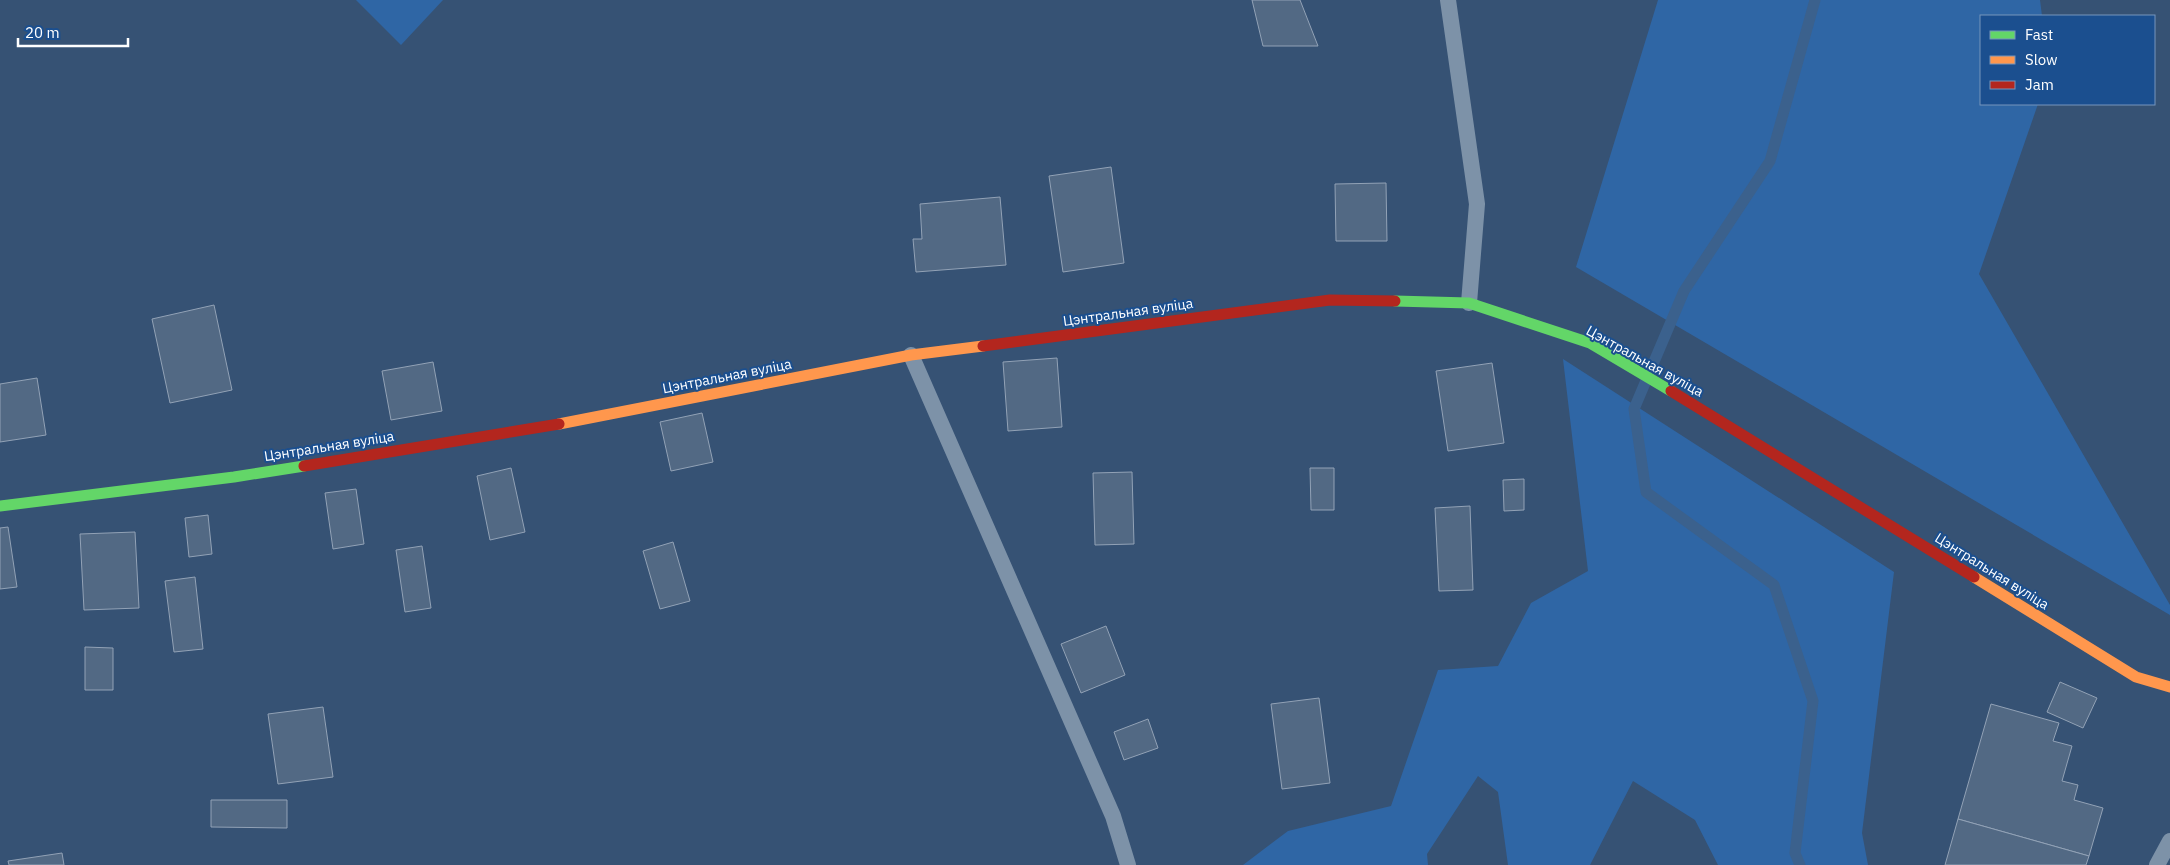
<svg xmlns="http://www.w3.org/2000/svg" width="2170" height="865" viewBox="0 0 2170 865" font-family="'IBM Plex Sans',sans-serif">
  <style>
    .green { fill: #2f66a5 }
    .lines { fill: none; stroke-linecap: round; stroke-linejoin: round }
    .stream { stroke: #3b618d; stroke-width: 11 }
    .building { fill: #526984; stroke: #92a2b6 }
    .lane { stroke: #7d92a8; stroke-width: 16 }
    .fast { stroke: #63d668; stroke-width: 11 }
    .slow { stroke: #ff974d; stroke-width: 11 }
    .jam { stroke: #b3261e; stroke-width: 11 }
    .labels { text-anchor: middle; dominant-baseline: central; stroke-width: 4; stroke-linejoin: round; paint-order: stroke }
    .street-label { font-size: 14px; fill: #fff; stroke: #1b4f8f }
  </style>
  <rect width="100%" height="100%" fill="#365274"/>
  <g class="green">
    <polygon points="356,0 443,0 401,45"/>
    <polygon points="1658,0 2040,0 2042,16 1981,16 1981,104 2038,104 1979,274 2170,605 2170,615 1576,267"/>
    <polygon points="1563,359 1894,572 1862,833 1868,865 1718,865 1695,820 1633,781 1590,865 1508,865 1498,792 1478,776 1427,854 1428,865 1243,865 1288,831 1391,806 1438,670 1498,666 1531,603 1588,571"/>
  </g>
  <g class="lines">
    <polyline class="stream" points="1800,865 1795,853 1813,701 1774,585 1646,492 1634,409 1684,291 1770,161 1815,0"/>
  </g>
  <g class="building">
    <polygon points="1252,0 1300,0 1318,46 1263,46"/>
    <polygon points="1111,167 1124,263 1063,272 1049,176"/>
    <polygon points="1386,183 1387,241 1336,241 1335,184"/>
    <polygon points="1000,197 1006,265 916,272 913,239 922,239 920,204"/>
    <polygon points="214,305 232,390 170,403 152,319"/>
    <polygon points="1057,358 1062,427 1008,431 1003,362"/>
    <polygon points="433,362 442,411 391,420 382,371"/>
    <polygon points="1492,363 1504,443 1448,451 1436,371"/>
    <polygon points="37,378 46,435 0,442 0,384"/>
    <polygon points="702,413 713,462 671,471 660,422"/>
    <polygon points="511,468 525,532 490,540 477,476"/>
    <polygon points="1310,468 1334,468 1334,510 1311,510"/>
    <polygon points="1132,472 1134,544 1095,545 1093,473"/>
    <polygon points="1524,479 1524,510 1504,511 1503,480"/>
    <polygon points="356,489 364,544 333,549 325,493"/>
    <polygon points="1470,506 1473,590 1439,591 1435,508"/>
    <polygon points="208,515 212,554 189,557 185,518"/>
    <polygon points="8,527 17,587 0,589 0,528"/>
    <polygon points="135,532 139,608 84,610 80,534"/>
    <polygon points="673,542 690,601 660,609 643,551"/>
    <polygon points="422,546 431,608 405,612 396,550"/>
    <polygon points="195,577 203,649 174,652 165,581"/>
    <polygon points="1106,626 1125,675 1081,693 1061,644"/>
    <polygon points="85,647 113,648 113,690 85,690"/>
    <polygon points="2060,682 2097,698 2083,728 2047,712"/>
    <polygon points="1319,698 1330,783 1282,789 1271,704"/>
    <polygon points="1991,704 2059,723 2053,741 2072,746 2062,781 2078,785 2074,800 2103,808 2089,856 1958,819"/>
    <polygon points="323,707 333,777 278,784 268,714"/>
    <polygon points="1148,719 1158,748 1124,760 1114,732"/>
    <polygon points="211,800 287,800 287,828 211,827"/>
    <polygon points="1958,819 2089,856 2086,865 1945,865"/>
    <polygon points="62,853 64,865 9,865 8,861"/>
  </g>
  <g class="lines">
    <g class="lane">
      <polyline points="1448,0 1477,204 1469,303"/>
      <polyline points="911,355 1113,816 1128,865"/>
      <polyline points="2157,865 2170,841"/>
    </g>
    <g class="fast">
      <polyline points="1395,301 1469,303 1590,343 1671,391"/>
      <polyline points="0,506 234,477 304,466"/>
    </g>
    <g class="slow">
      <polyline points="559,424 911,355 983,346"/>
      <polyline points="1974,577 2136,677 2170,687"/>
    </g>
    <g class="jam">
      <polyline points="983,346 1330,300 1395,301"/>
      <polyline points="1671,391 1974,577"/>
      <polyline points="304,466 559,424"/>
    </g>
  </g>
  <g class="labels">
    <g class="street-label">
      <text transform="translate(1128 312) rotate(-8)">Цэнтральная вуліца</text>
      <text transform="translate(1645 361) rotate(29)">Цэнтральная вуліца</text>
      <text transform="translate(727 376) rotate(-11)">Цэнтральная вуліца</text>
      <text transform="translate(329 446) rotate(-9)">Цэнтральная вуліца</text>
      <text transform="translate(1992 571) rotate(32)">Цэнтральная вуліца</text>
    </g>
  </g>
  <rect x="1980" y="15" width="175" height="90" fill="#1b4f8f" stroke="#7695bc"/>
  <rect x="1990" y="31" width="25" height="8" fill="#63d668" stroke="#7695bc"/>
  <text x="2025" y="40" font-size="15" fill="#ffffff">Fast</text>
  <rect x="1990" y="56" width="25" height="8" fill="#ff974d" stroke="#7695bc"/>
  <text x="2025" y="65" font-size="15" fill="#ffffff">Slow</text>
  <rect x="1990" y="81" width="25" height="8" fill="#b3261e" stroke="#7695bc"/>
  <text x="2025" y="90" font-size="15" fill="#ffffff">Jam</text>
  <path d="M18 38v8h110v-8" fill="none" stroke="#ffffff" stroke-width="2.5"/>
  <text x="25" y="38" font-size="15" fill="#ffffff" stroke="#1b4f8f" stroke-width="4" paint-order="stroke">20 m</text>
</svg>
